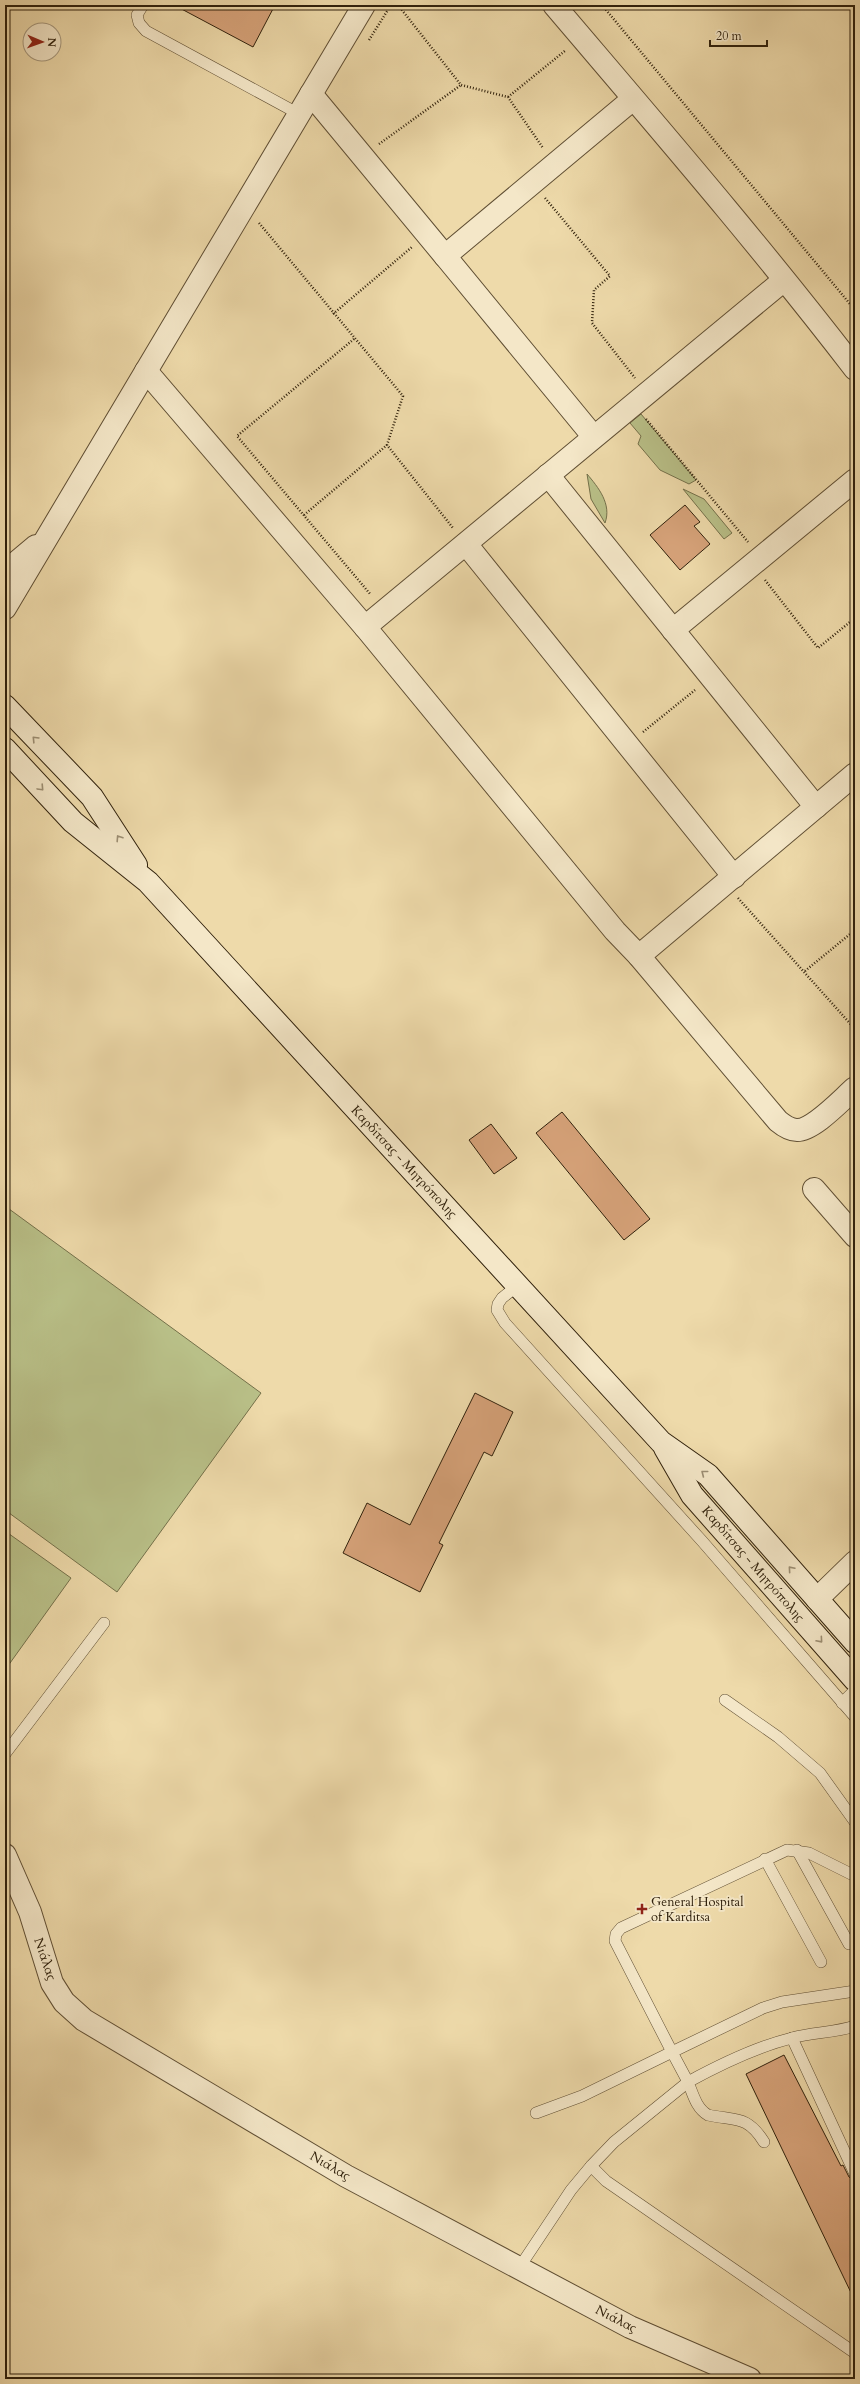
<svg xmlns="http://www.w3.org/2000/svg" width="860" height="2384" viewBox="0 0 860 2384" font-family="Cardo,serif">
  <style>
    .green { fill: #b9c088; stroke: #74704a }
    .building { fill: #d6a279; stroke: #30210c }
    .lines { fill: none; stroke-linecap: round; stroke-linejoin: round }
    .lane-casing { stroke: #604f34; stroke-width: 12 }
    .street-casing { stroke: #604f34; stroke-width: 24 }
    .secondary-casing { stroke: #30210c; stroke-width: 24 }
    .path { stroke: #30210c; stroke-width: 2.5; stroke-dasharray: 1 2; stroke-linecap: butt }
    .lane { stroke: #f4e7c8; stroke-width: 11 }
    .street { stroke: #f4e7c8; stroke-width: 22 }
    .secondary { stroke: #f4e7c8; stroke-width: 22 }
    .oneway { stroke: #9c8e73 }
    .poi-dot { fill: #8f2418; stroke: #f4e7c8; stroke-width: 1.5 }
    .labels { text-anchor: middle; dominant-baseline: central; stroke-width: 3.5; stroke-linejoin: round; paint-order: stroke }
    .street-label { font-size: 13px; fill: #30210c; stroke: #f4e7c8 }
    .poi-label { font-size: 13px; fill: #30210c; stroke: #f4e7c8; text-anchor: start }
  </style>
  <rect width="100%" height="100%" fill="#eedaaa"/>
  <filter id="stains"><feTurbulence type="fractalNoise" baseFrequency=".005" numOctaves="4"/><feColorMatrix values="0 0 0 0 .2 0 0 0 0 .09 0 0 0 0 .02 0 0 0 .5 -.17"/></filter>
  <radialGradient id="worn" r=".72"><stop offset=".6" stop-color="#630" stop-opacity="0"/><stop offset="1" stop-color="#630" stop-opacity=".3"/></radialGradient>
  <g class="green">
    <polygon points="641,414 696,480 689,484 660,470 638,444 641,436 630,423"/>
    <path d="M 587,474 C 598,487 612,504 605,523 L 591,499 Z"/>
    <polygon points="683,489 704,499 732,533 724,539"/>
    <polygon points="5,1206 261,1393 117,1592 5,1510"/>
    <polygon points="5,1531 71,1578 5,1670"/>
  </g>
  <g class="building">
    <polygon points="174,5 275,5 253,47"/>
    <polygon points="685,505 700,522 694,526 710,544 680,570 650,535"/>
    <polygon points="562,1112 650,1219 624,1240 536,1133"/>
    <polygon points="491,1124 517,1158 494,1174 469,1140"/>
    <polygon points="475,1393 513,1412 492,1456 484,1452 439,1543 443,1545 420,1592 343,1553 367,1503 410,1525"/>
    <polygon points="784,2055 841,2166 843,2165 849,2177 855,2181 855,2301 746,2074"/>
  </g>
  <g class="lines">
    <g class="lane-casing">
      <g id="lane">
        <polyline points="143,5 137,15 139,23 146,31 299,114"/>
        <polyline points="517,1286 502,1298 498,1304 497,1310 505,1323 702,1541 855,1717"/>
        <polyline points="725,1700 778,1737 820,1773 855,1822"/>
        <polyline points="842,1703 855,1690"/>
        <polyline points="5,1754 104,1623"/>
        <polyline points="797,1850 849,1944"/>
        <polyline points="765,1859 821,1962"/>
        <polyline points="855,1991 782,2002 763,2008 672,2052 688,2082 614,2142 591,2166 606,2181 855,2353"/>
        <polyline points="792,2038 855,2174"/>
        <polyline points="536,2113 582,2096 672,2052 615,1941 616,1934 621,1928 787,1850 809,1853 855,1876"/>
        <path d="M 764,2142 C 747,2115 736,2121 708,2115 C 696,2108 693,2094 688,2082 C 721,2064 756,2047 792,2038 C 813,2032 834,2033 855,2026"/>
        <polyline points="519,2268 571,2190 591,2166"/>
      </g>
    </g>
    <g class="street-casing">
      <g id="street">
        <path d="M 554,5 C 656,125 759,244 855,369"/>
        <polyline points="311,94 445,256"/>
        <polyline points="784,280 365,627 615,931 639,956 855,774"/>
        <polyline points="146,371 365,627"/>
        <polyline points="593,436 445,256 633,99"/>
        <polyline points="548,475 816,807"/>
        <polyline points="466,544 734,877"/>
        <polyline points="5,572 36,546"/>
        <polyline points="5,608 364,5"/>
        <polyline points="673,630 855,480"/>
        <path d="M 639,956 L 778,1121 C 784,1126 790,1130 797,1130 C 814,1130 842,1099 855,1088"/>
        <polyline points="814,1189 855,1236"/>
        <polyline points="817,1599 855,1562"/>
        <polyline points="5,1855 30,1912 52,1983 64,2002 84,2020 346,2176 630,2327 750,2379"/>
      </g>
    </g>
    <g class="secondary-casing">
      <g id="secondary">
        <polyline points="5,706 92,797 136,865"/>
        <polyline points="5,749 73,822 148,882 661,1442 708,1475 855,1642"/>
        <polyline points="665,1448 692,1495 855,1680"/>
      </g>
    </g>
    <g class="path">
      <polyline points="398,5 461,85 508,97 543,148"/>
      <polyline points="602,5 855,310"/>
      <polyline points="369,40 391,5"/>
      <polyline points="508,97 566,50"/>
      <polyline points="379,144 461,85"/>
      <polyline points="545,198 610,276 594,290 592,323 635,378"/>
      <polyline points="259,223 403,396 387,445 453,528"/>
      <polyline points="333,314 412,247"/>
      <polyline points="354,339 237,436 371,595"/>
      <polyline points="646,419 748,542"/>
      <polyline points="304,515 387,445"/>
      <polyline points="765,580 818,648 855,618"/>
      <polyline points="643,732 695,690"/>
      <polyline points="738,898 855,1029"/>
      <polyline points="805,971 855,930"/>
    </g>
    <use href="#lane" class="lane"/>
    <use href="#street" class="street"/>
    <use href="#secondary" class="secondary"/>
  </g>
  <defs><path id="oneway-chevron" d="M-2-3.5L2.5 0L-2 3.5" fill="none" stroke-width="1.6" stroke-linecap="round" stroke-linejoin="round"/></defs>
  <g class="oneway">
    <use href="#oneway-chevron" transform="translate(35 739) rotate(-134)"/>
    <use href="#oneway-chevron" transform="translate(41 788) rotate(47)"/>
    <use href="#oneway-chevron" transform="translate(119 838) rotate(-123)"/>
    <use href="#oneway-chevron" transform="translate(704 1473) rotate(-142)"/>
    <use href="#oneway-chevron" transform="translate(791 1569) rotate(-131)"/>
    <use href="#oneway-chevron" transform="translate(820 1640) rotate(49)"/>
  </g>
  <path class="poi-dot" d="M640 1903h4v4h4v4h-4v4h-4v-4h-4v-4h4z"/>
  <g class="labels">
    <g class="street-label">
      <text transform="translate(404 1162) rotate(47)">Καρδίτσας - Μητρόπολης</text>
      <text transform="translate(753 1564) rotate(49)">Καρδίτσας - Μητρόπολης</text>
      <text transform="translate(45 1959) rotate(71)">Νιάλας</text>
      <text transform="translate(330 2166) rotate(30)">Νιάλας</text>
      <text transform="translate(616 2319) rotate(27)">Νιάλας</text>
    </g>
    <g class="poi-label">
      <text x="651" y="1902">General Hospital<tspan x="651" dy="15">of Karditsa</tspan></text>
    </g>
  </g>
  <rect width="860" height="2384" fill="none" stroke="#eedaaa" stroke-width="20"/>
  <rect x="6" y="6" width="848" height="2372" fill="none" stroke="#30210c" stroke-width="2"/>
  <rect x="10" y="10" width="840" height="2364" fill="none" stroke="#30210c"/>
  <g transform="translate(42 42) rotate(92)"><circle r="19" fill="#f4e7c8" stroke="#a6987d"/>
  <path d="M0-3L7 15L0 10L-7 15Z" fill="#8f2418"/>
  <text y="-6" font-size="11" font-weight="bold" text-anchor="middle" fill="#30210c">N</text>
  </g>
  <path d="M710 40v6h57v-6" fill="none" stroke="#30210c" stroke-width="2"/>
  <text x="716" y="40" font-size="12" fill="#30210c" stroke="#f4e7c8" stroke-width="3" paint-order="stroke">20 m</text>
  <rect width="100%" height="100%" filter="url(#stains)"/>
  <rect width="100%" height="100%" fill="url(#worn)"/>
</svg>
